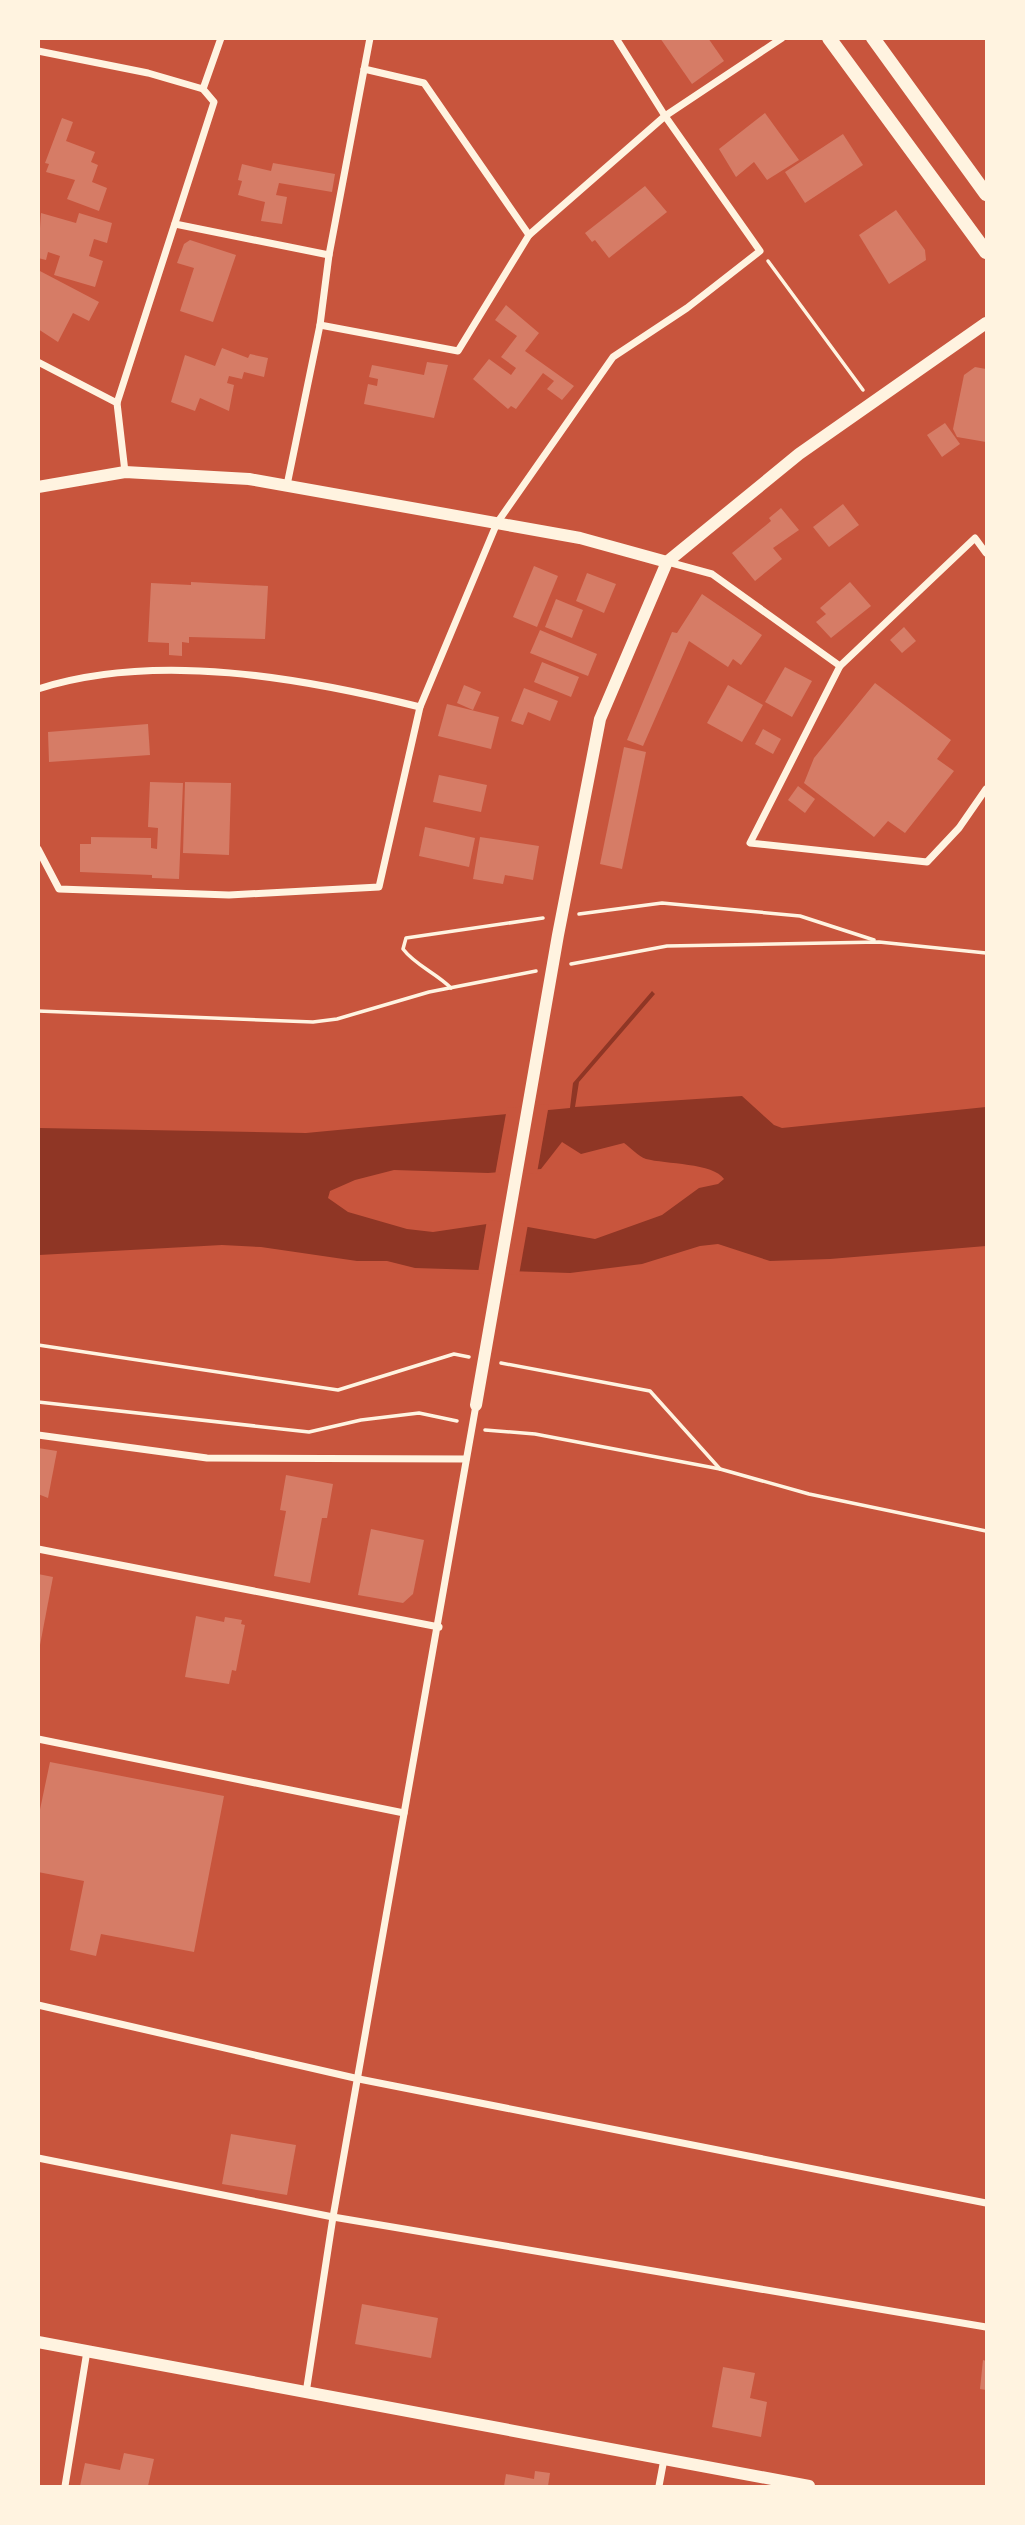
<svg xmlns="http://www.w3.org/2000/svg" width="1025" height="2525" viewBox="0 0 1025 2525" font-family="'Nunito Sans',sans-serif">
  <style>
    .water { fill: #8f3625; fill-rule: evenodd }
    .pier { fill: #c8553d }
    .building { fill: #d67c66 }
    .lines { fill: none; stroke-linecap: round; stroke-linejoin: round }
    .path { stroke: #fff3e0; stroke-width: 3.5 }
    .minor { stroke: #fff3e0; stroke-width: 7 }
    .tertiary { stroke: #fff3e0; stroke-width: 12 }
    .secondary { stroke: #fff3e0; stroke-width: 14 }
  </style>
  <rect width="100%" height="100%" fill="#c8553d"/>
  <path class="water" d="M 652,991 L 655,994 L 579,1082 L 575,1107 L 742,1096 L 774,1125 L 782,1128 L 986,1107 L 986,1246 L 830,1259 L 770,1261 L 718,1244 L 700,1246 L 642,1264 L 570,1273 L 415,1268 L 387,1261 L 357,1261 L 261,1247 L 222,1245 L 39,1255 L 39,1128 L 306,1133 L 570,1108 L 573,1083 ZM 562,1142 L 581,1154 L 624,1143 C 631,1148 638,1156 646,1159 C 665,1164 714,1163 724,1179 L 718,1184 L 699,1188 L 662,1215 L 595,1239 L 528,1227 L 487,1224 L 433,1232 L 407,1229 L 348,1212 L 328,1198 L 330,1191 L 355,1180 L 394,1170 L 488,1173 L 541,1169 Z"/>
  <g class="pier">
    <polygon points="549,1104 537,1173 495,1175 507,1108"/>
    <polygon points="487,1220 528,1224 519,1275 478,1273"/>
  </g>
  <g class="building">
    <polygon points="660,38 708,38 724,61 692,84"/>
    <polygon points="765,113 799,160 767,180 754,162 736,177 719,149"/>
    <polygon points="62,118 73,122 66,141 95,152 91,162 98,165 92,182 107,188 99,211 67,199 75,180 46,172 49,164 45,163"/>
    <polygon points="843,134 863,165 805,203 785,172"/>
    <polygon points="273,163 335,174 332,192 279,183 276,195 287,197 282,224 261,221 265,202 238,195 242,181 238,180 242,164 271,171"/>
    <polygon points="645,186 667,212 609,258 595,240 592,242 585,233"/>
    <polygon points="896,210 925,250 926,260 889,284 859,235"/>
    <polygon points="41,213 76,223 79,213 112,223 107,243 94,239 89,256 103,261 95,287 54,275 60,256 48,252 46,260 38,258"/>
    <polygon points="190,240 236,255 213,322 180,311 194,268 177,263 184,244"/>
    <polygon points="38,270 99,302 89,321 73,313 58,342 38,329"/>
    <polygon points="506,305 539,333 525,351 574,386 562,400 547,389 554,381 543,373 516,409 511,406 508,409 473,379 489,359 511,375 516,368 501,357 517,336 495,320"/>
    <polygon points="222,348 248,358 250,354 268,358 264,377 244,372 242,379 229,376 227,383 234,385 229,411 200,398 195,411 171,402 185,355 215,366"/>
    <polygon points="427,362 448,365 434,418 364,404 368,384 377,386 378,379 369,377 372,365 424,375"/>
    <polygon points="975,367 986,369 986,442 957,437 953,429 964,375"/>
    <polygon points="945,423 960,444 942,457 927,435"/>
    <polygon points="843,504 859,525 829,547 813,527"/>
    <polygon points="781,508 799,530 773,548 782,559 755,581 732,553 771,521 769,518"/>
    <polygon points="534,566 558,576 537,627 513,617"/>
    <polygon points="587,573 616,584 604,613 576,601"/>
    <polygon points="191,582 268,586 265,639 189,637 189,643 182,642 182,656 169,655 169,643 148,642 151,583 191,585"/>
    <polygon points="850,582 871,606 831,638 816,622 826,614 820,608"/>
    <polygon points="702,594 762,635 741,665 733,659 728,667 689,641 643,746 627,740 672,632 677,633"/>
    <polygon points="556,599 583,610 572,638 545,627"/>
    <polygon points="904,627 916,641 902,653 890,640"/>
    <polygon points="540,630 597,654 588,676 530,653"/>
    <polygon points="542,662 579,677 571,697 534,682"/>
    <polygon points="785,667 812,681 792,717 765,702"/>
    <polygon points="875,683 951,740 937,759 954,771 905,833 888,821 874,837 804,783 814,758"/>
    <polygon points="464,685 481,692 473,710 457,703"/>
    <polygon points="728,685 763,705 742,742 707,723"/>
    <polygon points="524,688 558,701 550,721 528,712 523,725 511,721"/>
    <polygon points="447,704 499,717 491,749 438,736"/>
    <polygon points="148,724 150,755 49,762 48,732"/>
    <polygon points="763,729 781,739 773,754 755,744"/>
    <polygon points="624,747 646,752 622,869 600,864"/>
    <polygon points="439,775 487,785 481,812 433,802"/>
    <polygon points="150,782 183,783 179,879 152,878 152,875 80,872 80,844 91,844 91,837 151,838 151,848 157,849 158,828 148,827"/>
    <polygon points="185,782 231,783 229,855 183,853"/>
    <polygon points="798,786 815,799 805,813 788,800"/>
    <polygon points="425,827 475,838 469,867 419,856"/>
    <polygon points="480,837 539,846 533,880 505,875 503,884 473,879"/>
    <polygon points="38,1448 57,1451 48,1498 38,1494"/>
    <polygon points="286,1475 333,1484 327,1518 322,1518 310,1583 274,1576 286,1511 280,1510"/>
    <polygon points="371,1529 424,1540 413,1594 403,1603 358,1595"/>
    <polygon points="38,1574 53,1577 40,1645 38,1645"/>
    <polygon points="196,1616 224,1622 225,1617 242,1620 241,1624 245,1625 236,1671 232,1670 229,1684 185,1677"/>
    <polygon points="50,1762 224,1796 194,1952 101,1934 96,1956 70,1950 84,1881 38,1872 38,1819"/>
    <polygon points="231,2134 296,2145 287,2195 222,2184"/>
    <polygon points="362,2304 438,2318 431,2358 355,2344"/>
    <polygon points="983,2360 986,2361 986,2390 980,2389"/>
    <polygon points="723,2367 755,2373 750,2398 767,2402 761,2437 712,2427"/>
    <polygon points="124,2453 154,2459 148,2486 80,2486 85,2463 120,2470"/>
    <polygon points="535,2471 550,2473 548,2486 504,2486 506,2474 534,2479"/>
  </g>
  <g class="lines">
    <g class="path">
      <polyline points="768,261 863,390"/>
      <polyline points="579,914 662,903 800,916 874,940"/>
      <polyline points="571,964 667,946 879,942 986,953"/>
      <path d="M 451,988 C 436,973 415,965 403,949 L 406,938 L 543,918"/>
      <polyline points="38,1011 313,1022 337,1019 429,992 536,971"/>
      <polyline points="38,1345 338,1390 454,1354 469,1357"/>
      <polyline points="501,1363 650,1391 720,1469"/>
      <polyline points="38,1402 309,1432 361,1420 419,1413 457,1421"/>
      <polyline points="485,1430 535,1434 720,1469 809,1494 986,1531"/>
    </g>
    <g class="minor">
      <polyline points="616,38 665,116 782,38"/>
      <polyline points="38,51 148,73 203,89 221,38"/>
      <polyline points="364,69 424,83 529,235"/>
      <polyline points="175,224 329,255"/>
      <polyline points="38,362 117,403 125,472"/>
      <polyline points="117,403 214,102 203,89"/>
      <polyline points="287,485 320,325 329,255 370,38"/>
      <polyline points="986,553 975,538 840,666 750,843 927,862 959,828 986,789"/>
      <polyline points="668,562 712,574 840,666"/>
      <path d="M 38,689 C 156,651 303,678 420,707"/>
      <polyline points="38,849 59,889 229,895 379,887 420,707 497,523 613,357 687,308 760,251 665,116 529,235 458,351 320,325"/>
      <polyline points="38,1435 207,1458 466,1459"/>
      <polyline points="38,1549 439,1627"/>
      <polyline points="38,1739 404,1813"/>
      <polyline points="38,2005 359,2079 986,2203"/>
      <polyline points="38,2158 333,2217 986,2327"/>
      <polyline points="306,2393 333,2217 476,1405"/>
      <polyline points="65,2486 87,2351"/>
      <polyline points="659,2486 664,2459"/>
    </g>
    <g class="tertiary">
      <polyline points="38,487 125,472 249,479 580,538 667,562"/>
      <polyline points="476,1405 558,935 600,719 667,562 799,454 986,323"/>
      <polyline points="38,2342 809,2486"/>
    </g>
    <g class="secondary">
      <polyline points="829,38 986,252"/>
      <polyline points="873,38 986,194"/>
    </g>
  </g>
  <rect width="1025" height="2525" fill="none" stroke="#fff3e0" stroke-width="80"/>
</svg>
